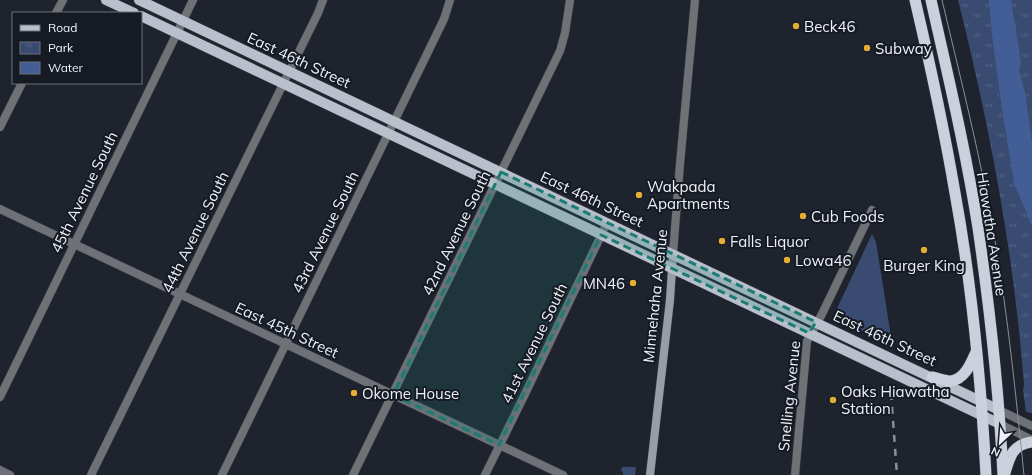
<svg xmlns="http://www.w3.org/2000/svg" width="1032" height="475" viewBox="0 0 1032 475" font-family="Mulish,sans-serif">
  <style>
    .green { fill: #394b70 }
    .park { fill: url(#park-tufts) }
    .water { fill: #435e96 }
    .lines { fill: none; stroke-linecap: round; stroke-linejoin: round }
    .minor-casing { stroke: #3b4049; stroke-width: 9 }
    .tertiary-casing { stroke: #3b4049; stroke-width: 9 }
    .secondary-casing { stroke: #3b4049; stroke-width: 9 }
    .primary-casing { stroke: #3b4049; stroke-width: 11 }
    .trunk-casing { stroke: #3b4049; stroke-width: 12 }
    .minor { stroke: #6e7176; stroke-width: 8 }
    .tertiary { stroke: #6e7176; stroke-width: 8 }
    .secondary { stroke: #999ea6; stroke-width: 8 }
    .primary { stroke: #bac0cb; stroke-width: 10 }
    .trunk { stroke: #cad0dc; stroke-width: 11 }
    .tram { stroke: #8b8f98; stroke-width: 1 }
    .rail { stroke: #8b8f98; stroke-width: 2.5; stroke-dasharray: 7 7; stroke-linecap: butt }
    .marked { fill: #1a7c75; fill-opacity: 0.2; stroke: #1a7c75; stroke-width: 3; stroke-dasharray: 8 5; stroke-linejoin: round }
    .poi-dot { fill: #e3ae34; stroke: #151a23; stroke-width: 1.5 }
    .labels { text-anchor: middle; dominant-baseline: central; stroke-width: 4; stroke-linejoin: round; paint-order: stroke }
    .poi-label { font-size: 15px; fill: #eef1f8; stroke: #151a23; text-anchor: start }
    .street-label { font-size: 15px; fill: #eef1f8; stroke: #151a23 }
  </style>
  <defs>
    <pattern id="park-tufts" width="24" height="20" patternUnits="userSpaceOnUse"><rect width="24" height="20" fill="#394b70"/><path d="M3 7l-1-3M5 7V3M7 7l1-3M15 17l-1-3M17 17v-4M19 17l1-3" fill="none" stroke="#566585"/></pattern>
  </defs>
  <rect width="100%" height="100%" fill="#1e232d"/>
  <g class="green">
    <polygon points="872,234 876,242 893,349 879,341 878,339 833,317"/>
    <polygon points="622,467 636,467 635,475 623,475 623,472 621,471"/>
  </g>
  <path class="park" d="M 958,0 L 1032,0 L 1032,413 L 1026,412 L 1023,390 L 1024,385 C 1014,255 990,127 958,0 Z"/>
  <polygon class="water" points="989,0 1011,0 1021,62 1019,70 1025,93 1032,142 1032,226 1014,183 1001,102 992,35"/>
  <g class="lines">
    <g class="minor-casing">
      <g id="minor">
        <polyline points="501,172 560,51 565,33 570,0"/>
        <polyline points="0,209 563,475"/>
        <polyline points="0,397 193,0"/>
        <polyline points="0,470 10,475"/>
        <polyline points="91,475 318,13 323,0"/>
        <polyline points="222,475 444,19 450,0"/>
        <polyline points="485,475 525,394 607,223"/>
        <polyline points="795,475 807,341 822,314 872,210"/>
      </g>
    </g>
    <g class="tertiary-casing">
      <g id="tertiary">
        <polyline points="56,13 63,0"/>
        <polyline points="0,127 22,83"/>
        <polyline points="673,254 680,164 695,0"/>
        <polyline points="999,410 1032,426"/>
        <polyline points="1000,424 1032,440"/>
        <polyline points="353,475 501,172"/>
      </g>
    </g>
    <g class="secondary-casing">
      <polyline id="secondary" points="650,475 670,300 673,254"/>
    </g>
    <g class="primary-casing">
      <g id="primary">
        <polyline points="106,0 134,13"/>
        <polyline points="139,0 999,410"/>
        <polyline points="141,16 1000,424"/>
      </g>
    </g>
    <g class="trunk-casing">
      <g id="trunk">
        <path d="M 915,0 C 930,64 944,128 955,193 C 972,286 981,380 986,475"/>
        <path d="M 931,0 C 948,76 966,151 978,228 C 990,310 999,392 1003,475"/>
        <path d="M 932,377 C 938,378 945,381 951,381 C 965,379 971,363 976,352"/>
        <path d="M 1005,473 C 1010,456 1012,445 1032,442"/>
      </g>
    </g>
    <use href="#minor" class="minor"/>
    <use href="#tertiary" class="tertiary"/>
    <use href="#secondary" class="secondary"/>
    <use href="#primary" class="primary"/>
    <use href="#trunk" class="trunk"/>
    <path class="tram" d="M 942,0 C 961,80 981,159 995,240 C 1008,318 1016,396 1024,475"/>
    <polyline class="rail" points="891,393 897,475"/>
  </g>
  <path class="marked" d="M 501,172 L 816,322 L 809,333 L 601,235 L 499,445 L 393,395 Z"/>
  <g class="poi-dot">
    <circle cx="796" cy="26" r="4"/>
    <circle cx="867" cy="48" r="4"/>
    <circle cx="639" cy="195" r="4"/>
    <circle cx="803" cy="216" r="4"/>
    <circle cx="722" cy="241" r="4"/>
    <circle cx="924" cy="250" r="4"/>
    <circle cx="787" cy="260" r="4"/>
    <circle cx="633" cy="283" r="4"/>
    <circle cx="354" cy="393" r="4"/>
    <circle cx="833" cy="400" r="4"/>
  </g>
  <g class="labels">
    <g class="poi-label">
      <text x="804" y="26">Beck46</text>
      <text x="875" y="48">Subway</text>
      <text x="647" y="186">Wakpada<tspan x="647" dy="17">Apartments</tspan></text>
      <text x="811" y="216">Cub Foods</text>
      <text x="730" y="241">Falls Liquor</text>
      <text x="795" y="260">Lowa46</text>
      <text x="924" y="265" text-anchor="middle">Burger King</text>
      <text x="625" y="283" text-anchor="end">MN46</text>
      <text x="841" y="391">Oaks Hiawatha<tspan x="841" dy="17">Station</tspan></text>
      <text x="362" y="393">Okome House</text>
    </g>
    <g class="street-label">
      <text transform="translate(299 60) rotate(25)">East 46th Street</text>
      <text transform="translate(84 192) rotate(-64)">45th Avenue South</text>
      <text transform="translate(592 199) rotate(25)">East 46th Street</text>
      <text transform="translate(195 232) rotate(-64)">44th Avenue South</text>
      <text transform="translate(325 232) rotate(-64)">43rd Avenue South</text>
      <text transform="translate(456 233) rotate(-64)">42nd Avenue South</text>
      <text transform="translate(992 234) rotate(81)">Hiawatha Avenue</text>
      <text transform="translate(655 296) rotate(-84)">Minnehaha Avenue</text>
      <text transform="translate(287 330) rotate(25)">East 45th Street</text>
      <text transform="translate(885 338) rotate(25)">East 46th Street</text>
      <text transform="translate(534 343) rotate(-64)">41st Avenue South</text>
      <text transform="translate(789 396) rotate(-84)">Snelling Avenue</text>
    </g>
  </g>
  <rect x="12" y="12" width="130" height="72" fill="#151a23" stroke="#6c7078"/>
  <rect x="20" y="25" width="20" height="6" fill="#bac0cb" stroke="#6c7078"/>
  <text x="48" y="32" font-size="12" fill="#eef1f8">Road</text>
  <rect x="20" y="42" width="20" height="12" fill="url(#park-tufts)" stroke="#6c7078"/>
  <text x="48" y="52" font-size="12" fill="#eef1f8">Park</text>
  <rect x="20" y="62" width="20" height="12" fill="#435e96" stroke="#6c7078"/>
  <text x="48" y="72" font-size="12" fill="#eef1f8">Water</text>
  <g transform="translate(1000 443) rotate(206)" stroke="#151a23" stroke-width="3" paint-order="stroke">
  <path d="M0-3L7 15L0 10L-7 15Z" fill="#eef1f8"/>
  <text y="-6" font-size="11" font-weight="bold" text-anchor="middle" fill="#eef1f8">N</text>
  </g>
</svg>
